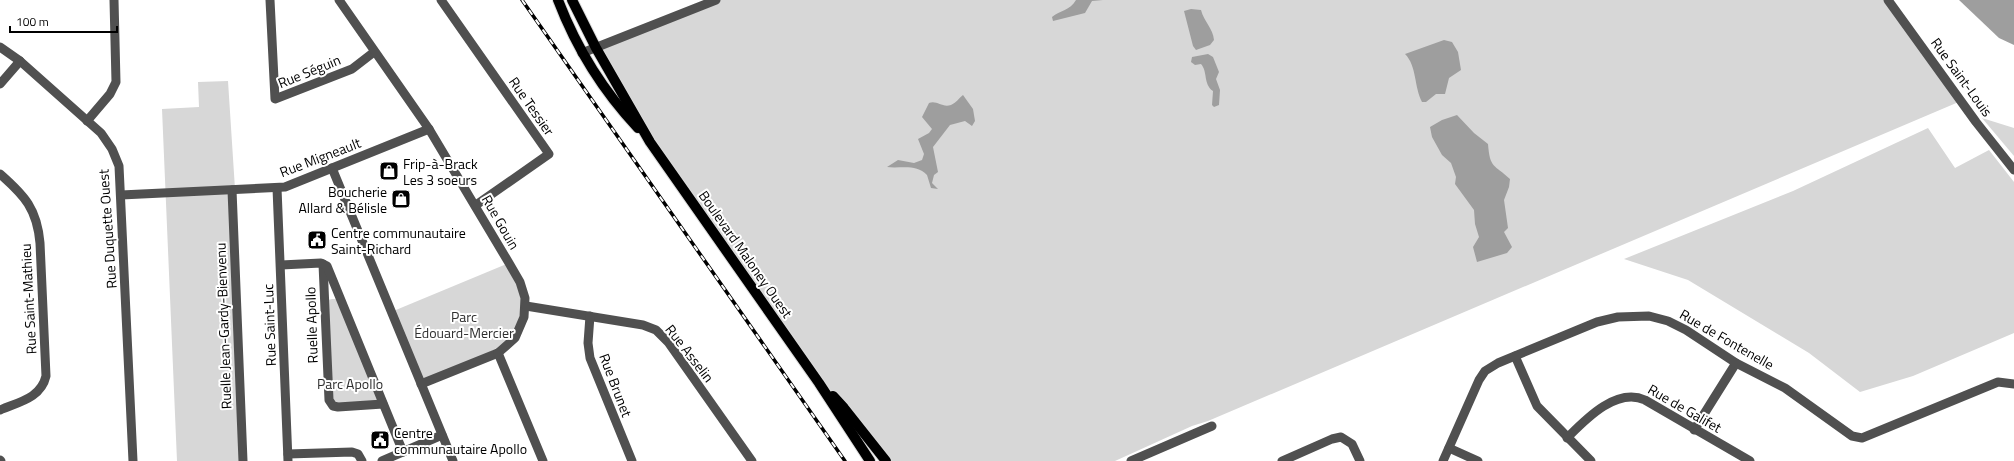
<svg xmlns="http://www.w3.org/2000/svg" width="2014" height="461" viewBox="0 0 2014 461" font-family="'Titillium Web',sans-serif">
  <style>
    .green { fill: #d7d7d7 }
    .water { fill: #9e9e9e }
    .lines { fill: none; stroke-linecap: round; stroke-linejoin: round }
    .major-casing { stroke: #dbdbdb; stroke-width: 12 }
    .minor { stroke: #505050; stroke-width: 9 }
    .major { stroke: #000; stroke-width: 10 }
    .rail-casing { stroke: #000; stroke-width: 3.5 }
    .rail { stroke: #fff; stroke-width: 2; stroke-dasharray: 6; stroke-linecap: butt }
    .labels { text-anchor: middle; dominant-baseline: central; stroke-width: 4; stroke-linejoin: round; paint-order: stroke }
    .street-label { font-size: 14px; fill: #000; stroke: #fff }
    .poi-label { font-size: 14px; fill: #000; stroke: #fff; text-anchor: start }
    .park-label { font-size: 14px; fill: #2e2e2e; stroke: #fff }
  </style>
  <rect width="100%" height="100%" fill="#fff"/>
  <g class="green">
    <polygon points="716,0 1888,0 1961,101 1208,421 1192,426 1115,461 886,461 819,383 650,142 596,49"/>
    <polygon points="228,81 235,189 243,461 177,461 162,109 199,107 198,82"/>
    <polygon points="1982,118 2014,128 2014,156"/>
    <polygon points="1928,128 1955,168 1989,150 2014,182 2014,333 1913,376 1860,392 1809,353 1688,280 1624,259 1793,191"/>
    <polygon points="509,263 526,306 511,342 421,384 391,312"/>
    <polygon points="332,299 336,299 383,404 333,406 328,300"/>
  </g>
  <g class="water">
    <path d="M 1076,0 L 1103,0 L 1092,1 L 1085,13 L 1053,21 L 1052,17 C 1060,10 1070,11 1076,0 Z"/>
    <polygon points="1959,0 2014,0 2014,45 1999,38"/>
    <path d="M 1191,9 L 1201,10 C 1204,22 1213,28 1214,40 L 1210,45 L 1196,50 L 1193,46 L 1184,11 Z"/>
    <path d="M 1444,40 L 1452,42 L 1458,52 L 1461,70 L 1449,78 L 1445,94 L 1436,94 L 1426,102 L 1422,102 C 1414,87 1417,66 1405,54 Z"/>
    <path d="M 1208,54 L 1213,57 L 1219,72 L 1216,79 L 1220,90 L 1219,105 L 1214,107 L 1212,105 L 1213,91 C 1203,84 1208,72 1201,64 L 1195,65 L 1191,62 L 1192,57 Z"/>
    <path d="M 963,95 L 973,109 L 975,121 L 972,126 L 965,121 L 950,125 L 933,147 L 938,172 L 934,175 L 932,183 L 938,189 L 931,188 L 927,175 C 916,163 900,169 887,167 L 898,160 L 914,163 L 922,160 L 924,154 L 918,139 L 929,133 L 932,129 L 922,117 L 929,103 C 937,100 942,108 951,105 C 956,103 959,98 963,95 Z"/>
    <path d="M 1457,115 L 1474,133 L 1488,144 C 1490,169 1494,164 1510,179 L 1509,187 L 1504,200 L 1508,228 L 1504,232 L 1512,247 L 1507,253 L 1477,262 L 1473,247 L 1479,237 L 1475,224 L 1474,210 L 1455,184 L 1456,177 L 1451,163 L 1442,155 L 1432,137 L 1430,127 L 1442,120 Z"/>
  </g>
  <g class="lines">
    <g class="major-casing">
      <g id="major">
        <path d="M 558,0 C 576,47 603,91 638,128"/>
        <polyline points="572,0 596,48 650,142 819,383 870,461"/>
        <polyline points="833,396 844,408 886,461"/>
      </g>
    </g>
    <g class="minor">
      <polyline points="270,0 275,99 352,69 374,52"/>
      <polyline points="339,0 429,129 509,263 520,282 525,298 524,317 515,338 498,353 421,384"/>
      <polyline points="441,0 549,154 476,205"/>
      <polyline points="1888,0 1976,122 2014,170"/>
      <polyline points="0,47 20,61 101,133 112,149 119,166 133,461"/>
      <polyline points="582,53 716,0"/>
      <polyline points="0,84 20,61"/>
      <polyline points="87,121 110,94 116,82 114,0"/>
      <polyline points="332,168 453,461"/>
      <path d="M 0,174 C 25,196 37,209 40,243 L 46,376 C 41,398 19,402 0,410"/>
      <polyline points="277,188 288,461"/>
      <polyline points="232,190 243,461"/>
      <polyline points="121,195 285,187 429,129"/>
      <polyline points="323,264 329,400 333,406 338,407 383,404"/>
      <polyline points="281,265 321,263 327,266 403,452"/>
      <polyline points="526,306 643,325 656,330 668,342 752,461"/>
      <polyline points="590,316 588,343 590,358 632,461"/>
      <polyline points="498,353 543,461"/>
      <polyline points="1515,356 1537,406 1591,461"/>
      <polyline points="1694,430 1736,363"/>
      <path d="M 1567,438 C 1585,420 1616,387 1645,400 L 1750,461"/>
      <polyline points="1449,448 1478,461"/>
      <polyline points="288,454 352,452 358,454 362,461"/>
      <polyline points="0,460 1,461"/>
      <polyline points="382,461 442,435"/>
      <polyline points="1131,461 1212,426"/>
      <polyline points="1282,461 1332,439 1341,437 1352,444 1360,461"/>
      <polyline points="1443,461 1479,380 1485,371 1498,363 1597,322 1618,317 1649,316 1668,321 1686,330 1736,363 1785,388 1852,436 1862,438 1998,382 2014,384"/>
    </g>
    <use href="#major" class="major"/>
    <g class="rail-casing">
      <polyline id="rail" points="522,0 845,461"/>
    </g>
    <use href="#rail" class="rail"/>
  </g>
  <defs>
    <g id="shop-square" transform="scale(1)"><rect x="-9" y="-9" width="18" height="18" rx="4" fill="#000" stroke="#fff"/><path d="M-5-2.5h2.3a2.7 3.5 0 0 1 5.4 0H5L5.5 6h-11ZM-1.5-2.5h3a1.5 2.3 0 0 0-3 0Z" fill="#fff"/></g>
    <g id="civic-square" transform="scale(1)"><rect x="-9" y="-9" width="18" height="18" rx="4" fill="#000" stroke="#fff"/><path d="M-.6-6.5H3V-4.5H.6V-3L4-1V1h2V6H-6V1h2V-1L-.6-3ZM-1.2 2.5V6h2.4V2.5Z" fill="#fff"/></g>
  </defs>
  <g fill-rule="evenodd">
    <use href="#shop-square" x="389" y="171"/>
    <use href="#shop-square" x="401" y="199"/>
    <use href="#civic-square" x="317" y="240"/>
    <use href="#civic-square" x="380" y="440"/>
  </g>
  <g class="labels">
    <g class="street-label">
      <text transform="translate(309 71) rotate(-22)">Rue Séguin</text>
      <text transform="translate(1962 77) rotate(54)">Rue Saint-Louis</text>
      <text transform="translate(532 106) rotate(55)">Rue Tessier</text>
      <text transform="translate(320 157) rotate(-21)">Rue Migneault</text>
      <text transform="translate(501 222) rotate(60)">Rue Gouin</text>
      <text transform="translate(107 229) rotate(-94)">Rue Duquette Ouest</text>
      <text transform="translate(746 254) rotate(55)">Boulevard Maloney Ouest</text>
      <text transform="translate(28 299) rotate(-93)">Rue Saint-Mathieu</text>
      <text transform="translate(269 325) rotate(-92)">Rue Saint-Luc</text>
      <text transform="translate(311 325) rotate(-92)">Ruelle Apollo</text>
      <text transform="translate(223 326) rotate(-92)">Ruelle Jean-Gardy-Bienvenu</text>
      <text transform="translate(1727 339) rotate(30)">Rue de Fontenelle</text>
      <text transform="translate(690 353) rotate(52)">Rue Asselin</text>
      <text transform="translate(616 385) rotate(69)">Rue Brunet</text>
      <text transform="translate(1685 408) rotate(30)">Rue de Galifet</text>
    </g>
    <g class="poi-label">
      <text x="403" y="163">Frip-à-Brack<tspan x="403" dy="16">Les 3 soeurs</tspan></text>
      <text x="387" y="191" text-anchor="end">Boucherie<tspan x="387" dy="16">Allard &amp; Bélisle</tspan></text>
      <text x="331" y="232">Centre communautaire<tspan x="331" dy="16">Saint-Richard</tspan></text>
      <text x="394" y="432">Centre<tspan x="394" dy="16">communautaire Apollo</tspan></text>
    </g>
    <g class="park-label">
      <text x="464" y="316">Parc<tspan x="464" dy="16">Édouard-Mercier</tspan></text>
      <text x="350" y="383">Parc Apollo</text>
    </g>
  </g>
  <path d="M10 26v6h107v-6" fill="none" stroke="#000000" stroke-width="2"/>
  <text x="16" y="26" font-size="12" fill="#000000" stroke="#ffffff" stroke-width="3" paint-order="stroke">100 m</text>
</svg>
